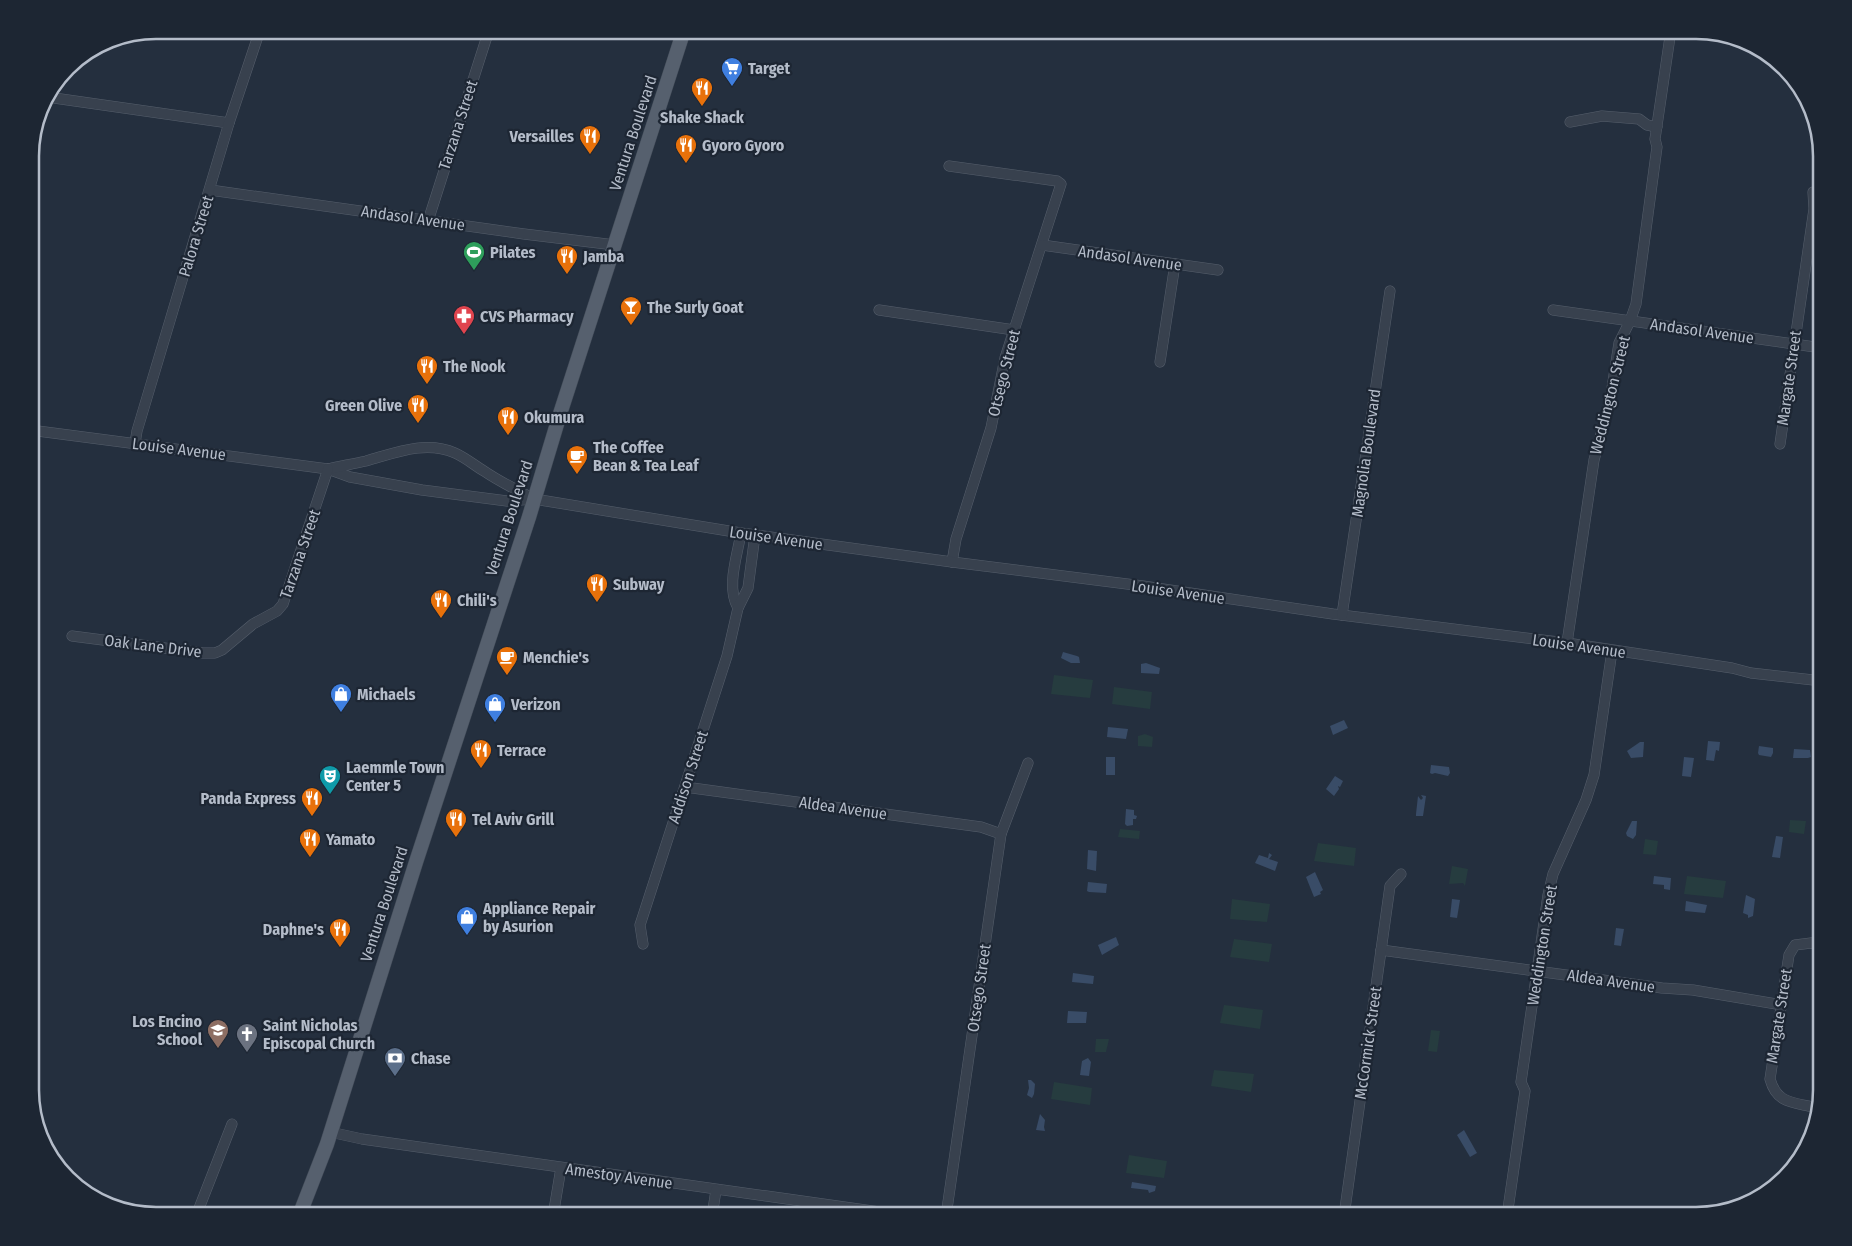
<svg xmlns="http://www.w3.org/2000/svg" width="1852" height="1246" viewBox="0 0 1852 1246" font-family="'Fira Sans Condensed',sans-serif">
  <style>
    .green { fill: #263c3f }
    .water { fill: #394c67 }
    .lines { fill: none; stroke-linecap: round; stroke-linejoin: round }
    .minor-casing { stroke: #565f6c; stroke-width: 11 }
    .major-casing { stroke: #414a57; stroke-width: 15 }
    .minor { stroke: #38414e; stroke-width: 10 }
    .major { stroke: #56606e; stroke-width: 14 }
    .labels { text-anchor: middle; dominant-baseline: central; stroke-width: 4.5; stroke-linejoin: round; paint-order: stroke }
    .poi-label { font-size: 16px; font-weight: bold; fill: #b4bcc9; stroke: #1d2633; text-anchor: start }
    .street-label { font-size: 16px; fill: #b4bcc9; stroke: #1d2633 }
    .rim { fill: none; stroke: #b4bcc9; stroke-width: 2.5 }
  </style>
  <rect width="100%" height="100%" fill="#242f3e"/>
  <g class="green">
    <polygon points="1054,675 1093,680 1090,698 1051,694"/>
    <polygon points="1114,687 1152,692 1150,709 1112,704"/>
    <polygon points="1145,734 1153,737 1152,747 1138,746 1138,736"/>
    <polygon points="1790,820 1806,821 1804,834 1789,832"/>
    <polygon points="1120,829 1140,831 1139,839 1118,837"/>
    <polygon points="1645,839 1658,841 1656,855 1643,854"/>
    <polygon points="1318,843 1356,848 1354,866 1314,861"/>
    <polygon points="1452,866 1468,869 1465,886 1463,883 1449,884"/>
    <polygon points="1687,876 1726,881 1723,898 1684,894"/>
    <polygon points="1232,899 1270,904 1267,922 1230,919"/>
    <polygon points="1234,939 1272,944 1269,962 1230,957"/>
    <polygon points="1224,1005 1263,1010 1260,1029 1220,1023"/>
    <polygon points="1431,1030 1440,1031 1437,1052 1428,1051"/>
    <polygon points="1096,1039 1109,1039 1106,1052 1095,1052"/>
    <polygon points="1214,1070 1254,1074 1251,1092 1211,1086"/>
    <polygon points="1054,1082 1092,1088 1090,1105 1051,1099"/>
    <polygon points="1129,1155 1167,1161 1164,1178 1126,1173"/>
  </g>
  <g class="water">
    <polygon points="1063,652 1077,656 1079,657 1080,663 1071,663 1061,658"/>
    <polygon points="1146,663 1160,668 1159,674 1141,673 1141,664"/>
    <polygon points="1344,720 1348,728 1333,735 1330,726"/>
    <polygon points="1108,727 1128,729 1126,739 1107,737"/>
    <polygon points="1708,741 1720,742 1719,751 1716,750 1714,761 1706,760"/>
    <polygon points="1640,742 1644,742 1643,757 1631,758 1627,751"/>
    <polygon points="1759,746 1773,748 1773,753 1771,757 1759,755 1758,753"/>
    <polygon points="1794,749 1810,750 1811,757 1808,758 1793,758"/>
    <rect x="1106" y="757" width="9" height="18"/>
    <polygon points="1684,757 1694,758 1691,777 1682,776"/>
    <polygon points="1431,765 1449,767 1450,773 1448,776 1435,773 1432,774 1430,773"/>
    <polygon points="1335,776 1343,781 1340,787 1338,786 1339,789 1334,796 1326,789"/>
    <polygon points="1421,795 1426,796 1423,816 1416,816 1416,814 1418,796 1421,800 1423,798"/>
    <polygon points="1126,809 1134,810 1134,815 1137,816 1136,819 1133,819 1133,825 1127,826 1125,824"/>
    <polygon points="1632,821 1637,821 1636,835 1633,839 1627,836 1626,833"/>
    <polygon points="1776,836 1783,837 1780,858 1772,857"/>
    <polygon points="1088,850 1097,851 1096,871 1087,869"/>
    <polygon points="1269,853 1272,855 1269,859 1278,862 1275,871 1255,863 1259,855 1268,858"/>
    <polygon points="1315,872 1323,890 1320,892 1321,894 1314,897 1306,877"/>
    <polygon points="1654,876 1671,878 1670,890 1664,889 1664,885 1653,884"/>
    <polygon points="1088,882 1107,884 1106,893 1089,892 1087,891"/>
    <polygon points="1746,895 1755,899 1753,916 1748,918 1748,915 1743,913"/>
    <polygon points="1452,899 1460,900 1457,918 1450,917"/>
    <polygon points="1686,901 1707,905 1705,913 1685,911"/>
    <polygon points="1616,928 1624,929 1621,946 1614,945"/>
    <polygon points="1116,937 1119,945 1102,955 1098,945"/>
    <polygon points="1073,973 1094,976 1093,984 1072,982"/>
    <polygon points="1068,1011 1087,1012 1086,1023 1067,1023"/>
    <polygon points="1088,1058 1091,1062 1089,1076 1080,1075 1082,1061"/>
    <polygon points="1028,1080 1031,1080 1035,1084 1034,1094 1032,1098 1027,1095 1029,1088"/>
    <polygon points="1040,1114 1045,1120 1044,1127 1045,1131 1036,1130"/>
    <polygon points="1464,1130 1477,1153 1470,1157 1457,1135"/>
    <polygon points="1132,1182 1156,1186 1155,1191 1149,1193 1148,1190 1131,1188"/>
  </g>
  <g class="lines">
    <g class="minor-casing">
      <g id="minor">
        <polyline points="47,97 229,123"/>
        <polyline points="1570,122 1602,116 1639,119 1647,125 1657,127"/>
        <polyline points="949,166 1057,181 1061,184 1005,358 991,428 956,539 952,562"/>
        <polyline points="210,190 524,234 615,245"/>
        <polyline points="428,221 489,30"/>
        <polyline points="1042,245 1218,270"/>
        <polyline points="879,310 1014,330"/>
        <polyline points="1553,310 1822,348"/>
        <polyline points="1160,362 1175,264"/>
        <polyline points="30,430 328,469 350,477 422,490 507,501 534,499 741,533 952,562 1143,586 1333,614 1567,643 1732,668 1751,673 1822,681"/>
        <polyline points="135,443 137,431 229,123 260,30"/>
        <polyline points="1780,444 1814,209 1813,192"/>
        <path d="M 328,469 C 341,466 353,464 366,461 C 395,453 425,440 455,453 C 466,458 474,465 484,471 C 500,482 517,490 534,499"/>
        <path d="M 738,608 C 726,587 737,557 741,533"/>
        <polyline points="1342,615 1390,291"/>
        <polyline points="72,636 203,653 215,653 222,650 253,624 277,611 283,604 328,469"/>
        <polyline points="1567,643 1594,460 1610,401 1619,343 1630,321 1636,304 1657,147 1655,139 1671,30"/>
        <polyline points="685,787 981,827 1001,834"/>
        <polyline points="643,944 640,925 727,656 738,608 748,588 755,535"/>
        <polyline points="1381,950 1662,988 1693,990 1782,1005"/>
        <path d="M 1817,1108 C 1795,1102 1777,1105 1770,1079 L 1789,955 L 1795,945 L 1811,943 L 1822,944"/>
        <polyline points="330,1132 362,1139 908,1216"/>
        <polyline points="196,1216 232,1124"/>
        <polyline points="553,1216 561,1168"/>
        <polyline points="712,1216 716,1190"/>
        <polyline points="946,1216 1001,834 1028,763"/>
        <polyline points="1344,1216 1390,886 1401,874"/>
        <polyline points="1507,1216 1525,1091 1521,1082 1548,895 1553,874 1586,800 1594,775 1612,651"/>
      </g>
    </g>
    <g class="major-casing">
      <polyline id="major" points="299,1216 327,1144 416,862 529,517 560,414 684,30"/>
    </g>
    <use href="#minor" class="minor"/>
    <use href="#major" class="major"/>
  </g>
  <defs>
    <g id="supermarket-pin" transform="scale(1.125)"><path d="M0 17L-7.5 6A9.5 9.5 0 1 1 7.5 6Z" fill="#3f7fe0" stroke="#1d2633"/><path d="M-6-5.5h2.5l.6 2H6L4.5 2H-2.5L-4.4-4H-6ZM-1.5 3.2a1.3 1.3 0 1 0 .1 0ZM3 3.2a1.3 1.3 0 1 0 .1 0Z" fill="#fff"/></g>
    <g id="restaurant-pin" transform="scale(1.125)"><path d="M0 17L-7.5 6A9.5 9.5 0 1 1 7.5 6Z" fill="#e8710a" stroke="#1d2633"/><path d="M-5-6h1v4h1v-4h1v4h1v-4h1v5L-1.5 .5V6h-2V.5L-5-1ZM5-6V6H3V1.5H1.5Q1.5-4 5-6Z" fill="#fff"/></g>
    <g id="stadium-pin" transform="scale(1.125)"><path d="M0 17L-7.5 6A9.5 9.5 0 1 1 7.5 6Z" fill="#2e9e5b" stroke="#1d2633"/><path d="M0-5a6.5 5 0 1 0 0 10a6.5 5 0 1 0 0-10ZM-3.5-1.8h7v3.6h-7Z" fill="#fff"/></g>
    <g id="bar-pin" transform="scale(1.125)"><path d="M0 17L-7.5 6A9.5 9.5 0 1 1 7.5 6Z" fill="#e8710a" stroke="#1d2633"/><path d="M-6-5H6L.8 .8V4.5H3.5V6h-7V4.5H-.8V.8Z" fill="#fff"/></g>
    <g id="pharmacy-pin" transform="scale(1.125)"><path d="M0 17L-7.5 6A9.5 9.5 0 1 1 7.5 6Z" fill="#e0444e" stroke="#1d2633"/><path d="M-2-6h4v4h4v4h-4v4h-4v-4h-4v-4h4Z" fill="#fff"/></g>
    <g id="cafe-pin" transform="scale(1.125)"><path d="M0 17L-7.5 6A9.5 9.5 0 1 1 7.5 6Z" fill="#e8710a" stroke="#1d2633"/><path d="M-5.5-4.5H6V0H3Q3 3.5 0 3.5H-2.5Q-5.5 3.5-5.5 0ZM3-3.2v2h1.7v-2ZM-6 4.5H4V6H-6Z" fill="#fff"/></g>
    <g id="shop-pin" transform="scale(1.125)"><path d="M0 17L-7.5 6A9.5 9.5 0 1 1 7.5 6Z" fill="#3f7fe0" stroke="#1d2633"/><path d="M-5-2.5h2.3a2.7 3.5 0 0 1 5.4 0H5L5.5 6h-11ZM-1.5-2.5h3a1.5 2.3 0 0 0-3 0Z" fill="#fff"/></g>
    <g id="theatre-pin" transform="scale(1.125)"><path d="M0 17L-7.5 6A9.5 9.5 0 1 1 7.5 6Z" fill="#0f9aa8" stroke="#1d2633"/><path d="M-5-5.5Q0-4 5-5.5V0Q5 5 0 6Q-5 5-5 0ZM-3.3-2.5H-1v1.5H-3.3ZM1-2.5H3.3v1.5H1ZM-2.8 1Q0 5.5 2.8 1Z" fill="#fff"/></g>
    <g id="school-pin" transform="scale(1.125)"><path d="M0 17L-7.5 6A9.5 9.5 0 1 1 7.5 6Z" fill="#8d6e63" stroke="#1d2633"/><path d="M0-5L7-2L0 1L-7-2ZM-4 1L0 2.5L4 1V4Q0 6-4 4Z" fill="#fff"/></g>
    <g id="church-pin" transform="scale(1.125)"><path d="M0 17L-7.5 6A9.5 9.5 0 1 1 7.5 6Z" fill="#6b7280" stroke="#1d2633"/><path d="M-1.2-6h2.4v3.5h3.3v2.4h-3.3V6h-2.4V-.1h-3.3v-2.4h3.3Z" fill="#fff"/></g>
    <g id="bank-pin" transform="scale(1.125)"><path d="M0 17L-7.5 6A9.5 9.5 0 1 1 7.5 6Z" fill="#5c6f8a" stroke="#1d2633"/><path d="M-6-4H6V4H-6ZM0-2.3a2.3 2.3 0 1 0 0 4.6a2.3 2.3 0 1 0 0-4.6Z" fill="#fff"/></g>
  </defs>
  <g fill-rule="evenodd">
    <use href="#supermarket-pin" x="732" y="68"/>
    <use href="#restaurant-pin" x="702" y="88"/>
    <use href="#restaurant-pin" x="590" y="136"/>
    <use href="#restaurant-pin" x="686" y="145"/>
    <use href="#stadium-pin" x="474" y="252"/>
    <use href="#restaurant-pin" x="567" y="256"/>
    <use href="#bar-pin" x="631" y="307"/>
    <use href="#pharmacy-pin" x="464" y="316"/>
    <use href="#restaurant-pin" x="427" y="366"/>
    <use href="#restaurant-pin" x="418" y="405"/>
    <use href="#restaurant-pin" x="508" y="417"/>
    <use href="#cafe-pin" x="577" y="456"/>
    <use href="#restaurant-pin" x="597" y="584"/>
    <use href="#restaurant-pin" x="441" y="600"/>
    <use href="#cafe-pin" x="507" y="657"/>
    <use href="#shop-pin" x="341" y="694"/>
    <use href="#shop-pin" x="495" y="704"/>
    <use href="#restaurant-pin" x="481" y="750"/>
    <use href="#theatre-pin" x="330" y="776"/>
    <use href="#restaurant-pin" x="312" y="798"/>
    <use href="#restaurant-pin" x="456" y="819"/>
    <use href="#restaurant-pin" x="310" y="839"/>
    <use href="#shop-pin" x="467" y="917"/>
    <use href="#restaurant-pin" x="340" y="929"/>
    <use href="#school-pin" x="218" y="1030"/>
    <use href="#church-pin" x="247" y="1034"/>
    <use href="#bank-pin" x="395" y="1058"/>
  </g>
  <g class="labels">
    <g class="poi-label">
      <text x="748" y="68">Target</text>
      <text x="702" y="117" text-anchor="middle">Shake Shack</text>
      <text x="574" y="136" text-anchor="end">Versailles</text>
      <text x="702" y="145">Gyoro Gyoro</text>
      <text x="490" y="252">Pilates</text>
      <text x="583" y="256">Jamba</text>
      <text x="647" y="307">The Surly Goat</text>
      <text x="480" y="316">CVS Pharmacy</text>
      <text x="443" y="366">The Nook</text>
      <text x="402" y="405" text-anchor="end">Green Olive</text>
      <text x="524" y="417">Okumura</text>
      <text x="593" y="447">The Coffee<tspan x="593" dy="18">Bean &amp; Tea Leaf</tspan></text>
      <text x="613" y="584">Subway</text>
      <text x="457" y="600">Chili's</text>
      <text x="523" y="657">Menchie's</text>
      <text x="357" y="694">Michaels</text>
      <text x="511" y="704">Verizon</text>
      <text x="497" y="750">Terrace</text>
      <text x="346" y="767">Laemmle Town<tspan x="346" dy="18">Center 5</tspan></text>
      <text x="296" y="798" text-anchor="end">Panda Express</text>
      <text x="472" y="819">Tel Aviv Grill</text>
      <text x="326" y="839">Yamato</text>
      <text x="483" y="908">Appliance Repair<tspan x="483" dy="18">by Asurion</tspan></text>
      <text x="324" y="929" text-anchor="end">Daphne's</text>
      <text x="202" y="1021" text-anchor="end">Los Encino<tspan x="202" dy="18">School</tspan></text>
      <text x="263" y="1025">Saint Nicholas<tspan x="263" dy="18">Episcopal Church</tspan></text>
      <text x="411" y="1058">Chase</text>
    </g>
    <g class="street-label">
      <text transform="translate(458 125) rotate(-72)">Tarzana Street</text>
      <text transform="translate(633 133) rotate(-72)">Ventura Boulevard</text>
      <text transform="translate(413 218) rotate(8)">Andasol Avenue</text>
      <text transform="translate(196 236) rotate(-73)">Palora Street</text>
      <text transform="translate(1130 258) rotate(8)">Andasol Avenue</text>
      <text transform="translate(1702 331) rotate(8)">Andasol Avenue</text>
      <text transform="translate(1004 373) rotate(-76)">Otsego Street</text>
      <text transform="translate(1789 378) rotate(-82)">Margate Street</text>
      <text transform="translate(1610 395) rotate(-76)">Weddington Street</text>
      <text transform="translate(179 449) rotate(7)">Louise Avenue</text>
      <text transform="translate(1366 453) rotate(-82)">Magnolia Boulevard</text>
      <text transform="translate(509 518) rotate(-72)">Ventura Boulevard</text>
      <text transform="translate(776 538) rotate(8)">Louise Avenue</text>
      <text transform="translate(300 554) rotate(-71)">Tarzana Street</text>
      <text transform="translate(1178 592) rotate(8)">Louise Avenue</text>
      <text transform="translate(153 646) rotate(7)">Oak Lane Drive</text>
      <text transform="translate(1579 646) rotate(8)">Louise Avenue</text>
      <text transform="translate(688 777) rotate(-72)">Addison Street</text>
      <text transform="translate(843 808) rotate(8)">Aldea Avenue</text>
      <text transform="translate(384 904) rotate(-72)">Ventura Boulevard</text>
      <text transform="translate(1542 945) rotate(-81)">Weddington Street</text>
      <text transform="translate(1611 981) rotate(8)">Aldea Avenue</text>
      <text transform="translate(979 988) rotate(-82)">Otsego Street</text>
      <text transform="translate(1779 1016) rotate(-81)">Margate Street</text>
      <text transform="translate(1368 1043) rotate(-82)">McCormick Street</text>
      <text transform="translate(619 1176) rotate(8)">Amestoy Avenue</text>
    </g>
  </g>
  <path d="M0 0H1852V1246H0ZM156 39H1696A117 117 0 0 1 1813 156V1090A117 117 0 0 1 1696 1207H156A117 117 0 0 1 39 1090V156A117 117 0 0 1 156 39Z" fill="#1d2633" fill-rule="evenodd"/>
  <path class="rim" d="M156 39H1696A117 117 0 0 1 1813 156V1090A117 117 0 0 1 1696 1207H156A117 117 0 0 1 39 1090V156A117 117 0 0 1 156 39Z"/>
</svg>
